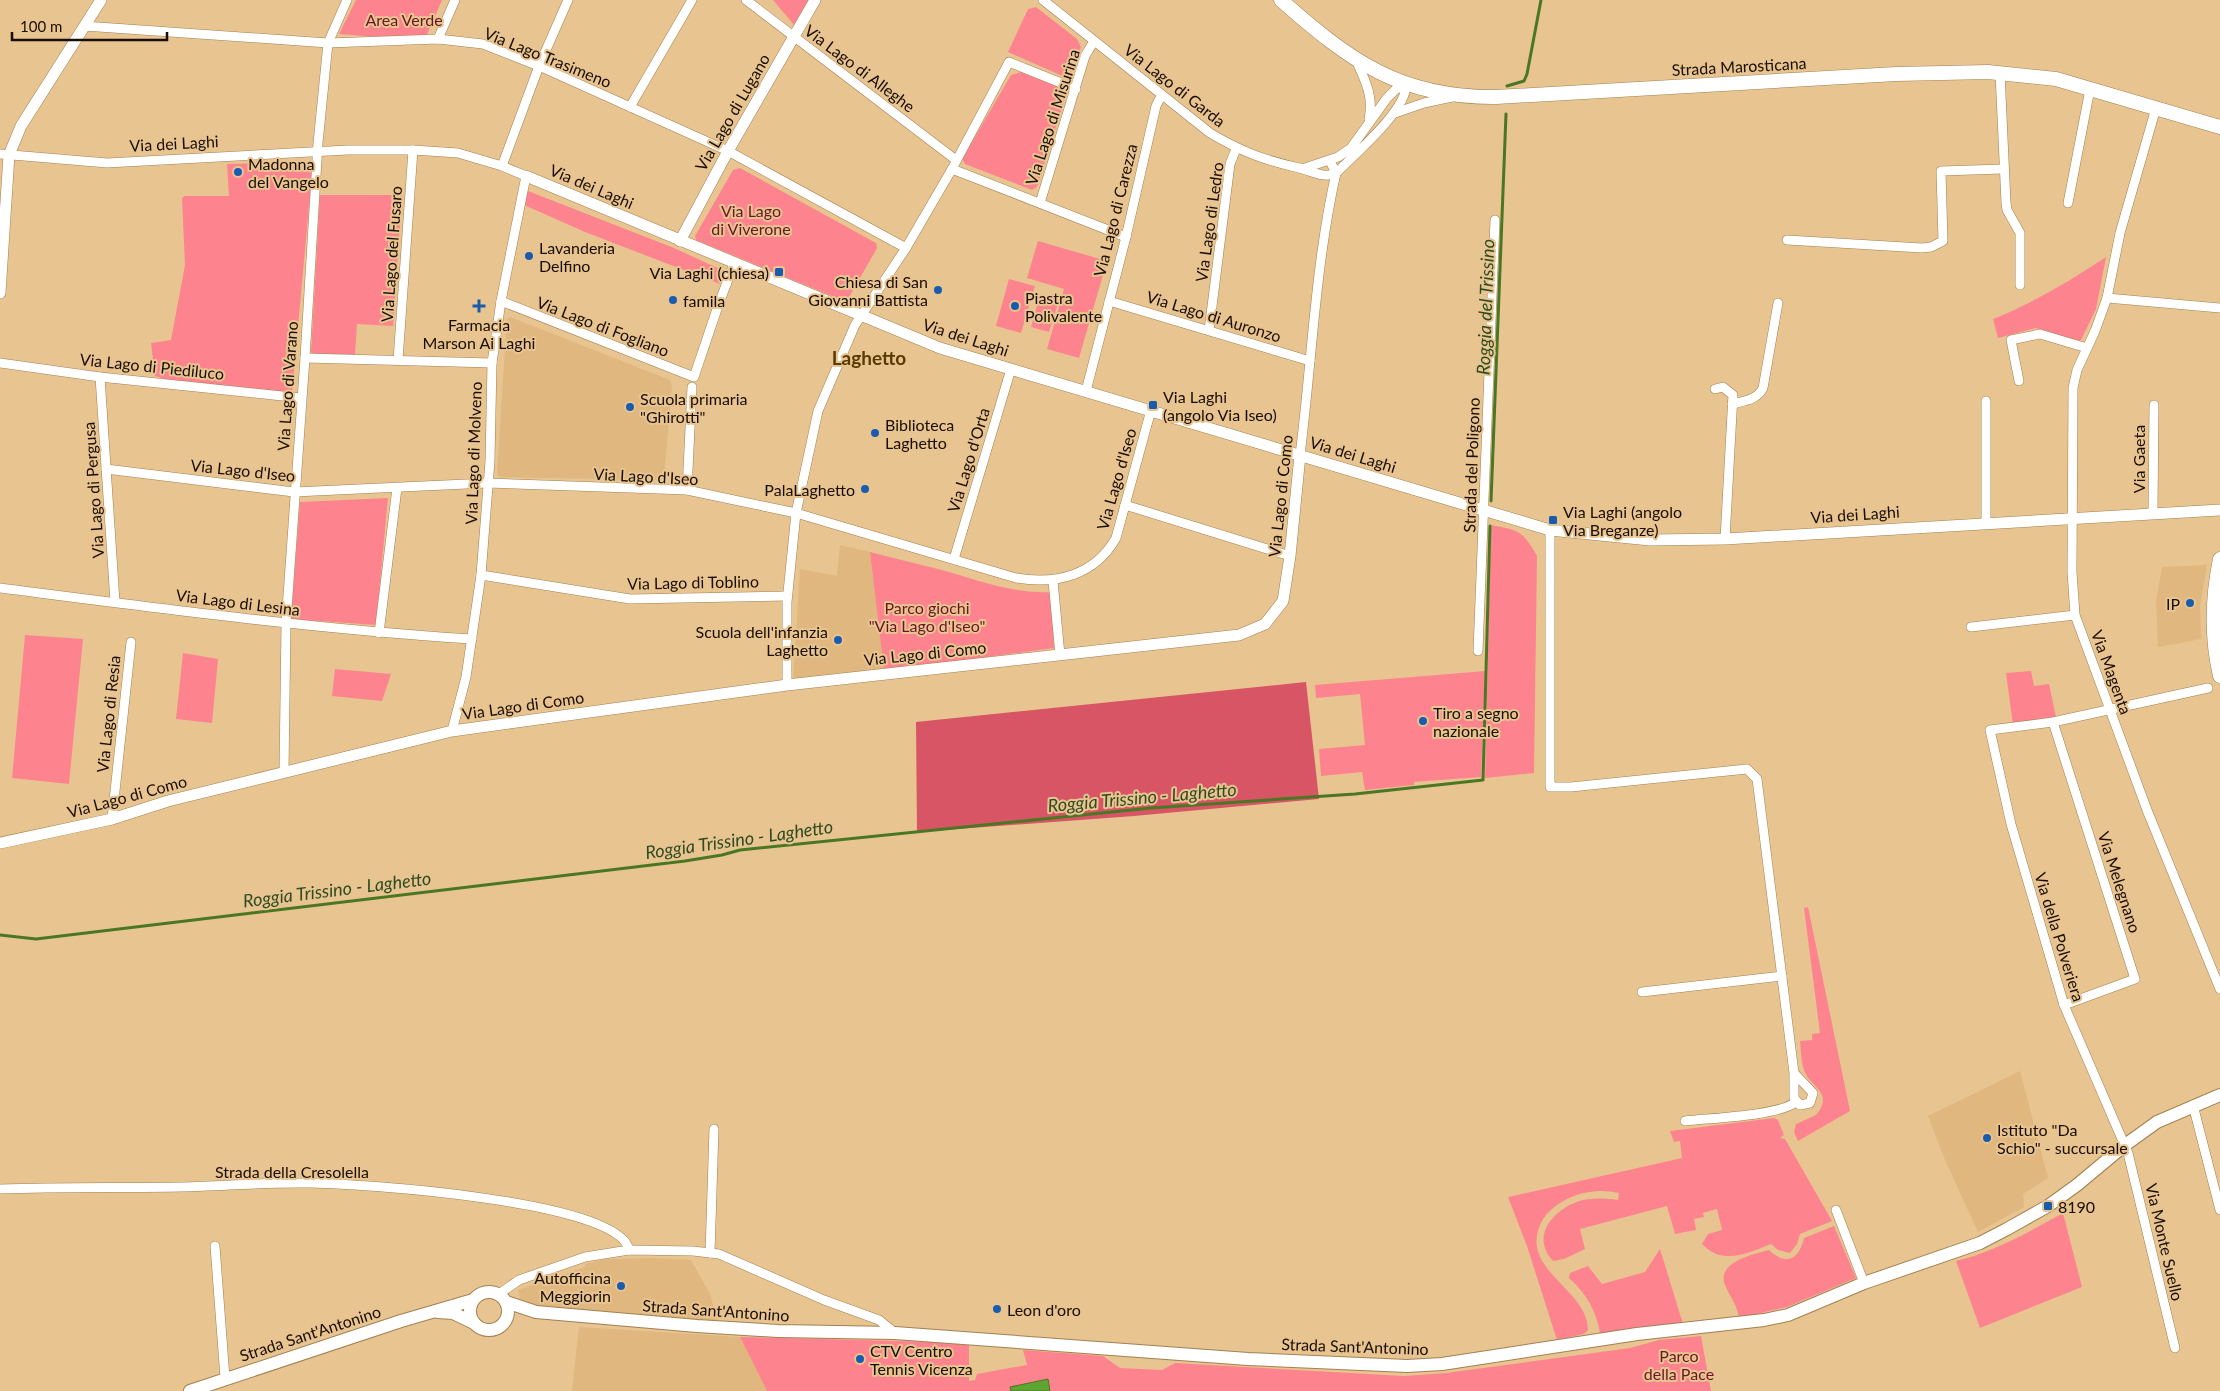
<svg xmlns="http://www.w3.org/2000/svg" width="2220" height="1391" viewBox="0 0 2220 1391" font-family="Lato,sans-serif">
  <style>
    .built { fill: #e0b77e }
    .green { fill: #fd848f }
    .forest { fill: #d75565 }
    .water { fill: #5fa533; stroke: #4a7724 }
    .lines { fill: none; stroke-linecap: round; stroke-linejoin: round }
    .stream { stroke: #4a7724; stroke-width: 3 }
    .minor-casing { stroke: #a28050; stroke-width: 10 }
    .tertiary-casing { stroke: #a28050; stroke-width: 12 }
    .secondary-casing { stroke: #a28050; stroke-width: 14 }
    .primary-casing { stroke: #a28050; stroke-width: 15 }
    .minor { stroke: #fff; stroke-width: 9 }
    .tertiary { stroke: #fff; stroke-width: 11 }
    .secondary { stroke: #fff; stroke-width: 12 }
    .primary { stroke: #fff; stroke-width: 14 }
    .poi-dot { fill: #195cad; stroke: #e8c491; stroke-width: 2 }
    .labels { text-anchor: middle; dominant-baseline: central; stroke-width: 4; stroke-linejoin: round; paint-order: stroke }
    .park-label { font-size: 16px; fill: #691625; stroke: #e8c491 }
    .street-label { font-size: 16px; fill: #190c00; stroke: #e8c491 }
    .poi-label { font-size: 16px; fill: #190c00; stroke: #e8c491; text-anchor: start }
    .water-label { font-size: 18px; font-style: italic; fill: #2e4b1f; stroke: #e8c491 }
    .quarter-label { font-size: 19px; font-weight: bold; fill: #593b02; stroke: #e8c491 }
  </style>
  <rect width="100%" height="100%" fill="#e8c491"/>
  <g class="built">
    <polygon points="510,317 670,380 672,386 664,476 659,480 500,477 497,474 507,319"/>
    <polygon points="840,545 870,552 884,671 793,682 800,569 837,576"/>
    <polygon points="2207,565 2200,607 2201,639 2158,647 2156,601 2162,567"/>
    <polygon points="2020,1071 2048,1178 2023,1194 2024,1207 1978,1232 1945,1160 1928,1116"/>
    <polygon points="653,1258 691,1260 710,1294 718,1323 522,1306 518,1290 585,1267 585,1264 607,1259"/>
    <polygon points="579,1327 740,1337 767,1391 572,1391"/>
  </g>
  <g class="green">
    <polygon points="356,0 442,0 426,37 402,39 339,34"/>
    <polygon points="773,0 809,0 794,25"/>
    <polygon points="1036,7 1077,39 1081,47 1071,75 1067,78 1008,52 1028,9"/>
    <polygon points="1021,72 1065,89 1067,92 1037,187 1032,190 965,164 962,159 1011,75"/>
    <polygon points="313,162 292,392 185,385 155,376 151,343 171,340 185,265 182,198 185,196 229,196 227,164"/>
    <polygon points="740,168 876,243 877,248 848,299 844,301 696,240 695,236 733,170"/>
    <polygon points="528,191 674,248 724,271 720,284 585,232 524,205"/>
    <polygon points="320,195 402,195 393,326 357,324 355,355 313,354 311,352"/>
    <polygon points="1038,241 1107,261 1079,358 1047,349 1064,289 1027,278"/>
    <path d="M 2106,257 L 2096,309 L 2081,340 L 2077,342 L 2036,328 L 1998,338 L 1993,319 C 2033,303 2070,281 2106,257 Z"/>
    <polygon points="1009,279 1035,286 1021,333 996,326"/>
    <polygon points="1040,295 1059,300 1049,332 1031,327"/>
    <polygon points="388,498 376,625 291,619 300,502"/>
    <path d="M 1491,525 C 1518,530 1523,531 1537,556 L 1534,773 L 1485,778 Z"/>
    <path d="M 870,552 C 892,558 915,563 938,569 C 976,579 1011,594 1051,592 L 1054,648 L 884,671 Z"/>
    <polygon points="25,635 83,639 69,784 12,778"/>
    <polygon points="183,653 218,659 212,723 176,719"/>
    <polygon points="335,669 391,674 382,701 332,696"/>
    <polygon points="1485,671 1481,777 1414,782 1414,785 1365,790 1362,772 1321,776 1319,749 1365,745 1360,694 1316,698 1315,685"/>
    <polygon points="2031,671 2034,686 2049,684 2056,717 2013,725 2006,673"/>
    <path d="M 1808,907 L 1850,1111 L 1798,1141 L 1794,1132 L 1796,1124 L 1816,1115 C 1835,1092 1810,1088 1804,1070 C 1801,1061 1801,1050 1800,1041 L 1812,1040 L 1812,1034 L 1820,1033 L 1804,908 Z"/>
    <path d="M 1774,1118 L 1778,1120 L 1784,1135 L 1780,1138 L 1785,1139 L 1832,1221 L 1800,1234 L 1797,1244 L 1790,1253 L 1778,1250 L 1771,1244 C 1748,1253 1723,1266 1702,1244 L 1708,1234 L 1722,1230 L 1717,1209 L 1703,1213 L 1704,1217 L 1694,1219 L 1696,1230 L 1675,1234 L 1667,1206 L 1580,1229 L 1585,1249 L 1564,1259 L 1553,1261 C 1529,1236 1555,1207 1583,1200 C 1595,1198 1606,1198 1618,1200 L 1619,1193 C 1598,1188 1575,1192 1557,1205 C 1549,1211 1542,1218 1539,1228 C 1523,1271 1588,1290 1588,1330 L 1584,1334 L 1557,1340 L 1527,1246 L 1508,1197 L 1682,1158 L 1680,1141 L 1674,1142 L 1670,1131 Z"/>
    <path d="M 2063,1213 L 2082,1287 L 1980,1328 L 1956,1261 C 1994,1252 2029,1232 2063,1213 Z"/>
    <path d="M 1834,1226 L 1856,1278 L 1787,1307 L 1739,1318 C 1737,1304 1730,1297 1725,1285 C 1716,1262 1754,1254 1769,1250 C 1786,1266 1799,1260 1804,1238 Z"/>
    <path d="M 1660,1249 L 1683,1324 L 1600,1333 C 1596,1310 1586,1293 1569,1278 L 1570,1273 L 1588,1266 L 1602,1284 L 1645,1272 Z"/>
    <polygon points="1701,1336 1711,1391 767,1391 740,1337 938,1342 969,1345 969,1381 975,1380 977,1374 1027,1365 1023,1350 1103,1356 1120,1368 1162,1370 1175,1363 1404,1376 1446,1373 1630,1348 1659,1340"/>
  </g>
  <polygon class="forest" points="1306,682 1319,799 1134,816 917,832 916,722"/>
  <polygon class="water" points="1048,1379 1050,1391 1011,1391 1010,1387"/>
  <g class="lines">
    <g class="stream">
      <polyline points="1507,86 1524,81 1527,74 1541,0"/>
      <polyline points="1491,501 1506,114"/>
      <polyline points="0,935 36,939 685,861 722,855 740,850 1151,808 1355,794 1483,780 1490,526"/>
    </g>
    <g class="minor-casing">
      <g id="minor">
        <polyline points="746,0 956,160"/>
        <path d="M 1043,0 L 1210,133 C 1242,152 1264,160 1299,168 C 1312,171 1324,179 1336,173 C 1355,154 1408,109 1406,84 L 1395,90 L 1387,98 L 1351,148 L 1338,157 L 1302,169"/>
        <polyline points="84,26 328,43 438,39 483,44 539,66 728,151 906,248"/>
        <polyline points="438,39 455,0"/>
        <path d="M 1356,60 C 1365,80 1374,97 1369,119"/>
        <polyline points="2000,73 2006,203 2007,210 2020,233 2020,285"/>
        <polyline points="630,107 692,0"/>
        <polyline points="2156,108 2120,233 2107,298 2095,331 2077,370 2073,388 2072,572 2075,615 2147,810 2220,989"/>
        <polyline points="1395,113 1424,103 1452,97"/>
        <polyline points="0,154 107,163 348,150 413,150 458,153 502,166 526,176 501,301 492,363 490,461 481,575 466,677 452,731"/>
        <polyline points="502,166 539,66 568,0"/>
        <polyline points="952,169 1126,237"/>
        <polyline points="1040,203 1085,56 1094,41"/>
        <polyline points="2068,203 2090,89"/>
        <polyline points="1787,240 1922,248 1931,247 1943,241 1941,171 2003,169"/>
        <polyline points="2107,298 2220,308"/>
        <polyline points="501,301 694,377 718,306 734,264"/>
        <polyline points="1109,301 1310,361"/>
        <polyline points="1209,330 1230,164 1236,149"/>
        <polyline points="305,358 492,363"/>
        <polyline points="398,360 413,150"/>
        <polyline points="0,363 100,377 301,398"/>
        <polyline points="100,377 115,602"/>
        <polyline points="2019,381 2011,340 2040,334 2087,348"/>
        <polyline points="1715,389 1723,387 1733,395 1725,539"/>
        <polyline points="1086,391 1126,237 1156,106 1161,96"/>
        <polyline points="1986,401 1986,522"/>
        <path d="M 1732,404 C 1744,401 1757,400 1763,388 L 1778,303"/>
        <path d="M 1300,455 C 1312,361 1315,266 1336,173 L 1330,161"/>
        <path d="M 106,469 L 294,492 L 488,483 L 687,490 L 796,513 L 1016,578 C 1057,585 1095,575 1116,538 L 1151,410"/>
        <polyline points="687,490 692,387"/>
        <polyline points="1125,505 1290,556"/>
        <polyline points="2153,512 2154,405"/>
        <polyline points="1550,530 1550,787 1571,787 1747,769 1757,779 1794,1073 1794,1098 1800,1105 1810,1103 1813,1093 1794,1073"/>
        <polyline points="954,559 1011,369"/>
        <polyline points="481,575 630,599 787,596"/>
        <polyline points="1053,581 1060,655"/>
        <path d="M 0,588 C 157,608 314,629 472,639"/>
        <polyline points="1971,627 2075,615"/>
        <polyline points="379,633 397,488"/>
        <polyline points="1478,651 1495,220"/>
        <polyline points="787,685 787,602 796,513 818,411 855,325 906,248 952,169 1009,62 1076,89"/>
        <polyline points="2053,722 2135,979 2064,1005"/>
        <polyline points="284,772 286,623 305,358 318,143 328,43 347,0"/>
        <polyline points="112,819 131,642"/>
        <polyline points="1642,992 1782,976"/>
        <polyline points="2193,1105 2220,1210"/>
        <path d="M 1685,1121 C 1710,1118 1778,1116 1796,1102"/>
        <path d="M 0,1189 C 61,1187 121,1188 182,1187 C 225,1186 268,1182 311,1183 C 358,1184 620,1200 629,1250"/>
        <polyline points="1836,1210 1864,1283"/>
        <polyline points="215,1246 225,1378"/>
        <polyline points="710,1253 714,1129"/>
        <polyline points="499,1294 519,1280 585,1257 629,1250 693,1251 719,1254 824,1300 879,1320 895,1333"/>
        <polyline points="2175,1348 2128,1153 2064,1005 2011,824 1990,730 2053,722 2208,688"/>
      </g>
    </g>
    <g class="tertiary-casing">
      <g id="tertiary">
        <polyline points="526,176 940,348 1550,530 1650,540 1725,539 2220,510"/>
        <polyline points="680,241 728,151 815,0"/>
        <polyline points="0,293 9,155 21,126 101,0"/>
        <polyline points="0,843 112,819 168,801 452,731 787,685 1239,635 1265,624 1283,601 1290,556 1300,455"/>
      </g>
    </g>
    <g class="secondary-casing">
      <g id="secondary">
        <circle cx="489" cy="1311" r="19"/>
        <polyline points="506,1302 536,1312 697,1326 778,1331 895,1333 1248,1359 1407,1366 1442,1364 1637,1334 1764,1320 1788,1315 1864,1283 1980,1243 2007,1229 2048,1206 2077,1185 2125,1145 2157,1122 2220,1095"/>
        <polyline points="438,1312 453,1313 474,1323"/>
        <polyline points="190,1391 401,1321 473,1300"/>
      </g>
    </g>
    <g class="primary-casing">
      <g id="primary">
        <path d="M 1281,0 C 1350,61 1400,98 1496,97 L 1896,74 L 1988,72 L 2056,79 L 2220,127"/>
        <path d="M 2220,559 C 2212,598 2211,637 2220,676"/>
      </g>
    </g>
    <use href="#minor" class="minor"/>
    <use href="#tertiary" class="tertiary"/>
    <use href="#secondary" class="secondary"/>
    <use href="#primary" class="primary"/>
  </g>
  <g class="poi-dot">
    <circle cx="238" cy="172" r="5"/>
    <circle cx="529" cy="256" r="5"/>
    <rect x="774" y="267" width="10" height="10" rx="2.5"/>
    <circle cx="938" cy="290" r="5"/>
    <circle cx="673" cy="300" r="5"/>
    <path d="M476.5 298.5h5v5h5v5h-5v5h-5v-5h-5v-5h5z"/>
    <circle cx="1015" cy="306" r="5"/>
    <rect x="1148" y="400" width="10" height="10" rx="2.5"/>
    <circle cx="630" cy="407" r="5"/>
    <circle cx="875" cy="433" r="5"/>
    <circle cx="865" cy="489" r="5"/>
    <rect x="1548" y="515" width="10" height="10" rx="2.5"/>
    <circle cx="2190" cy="603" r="5"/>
    <circle cx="838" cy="640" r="5"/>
    <circle cx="1423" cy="721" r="5"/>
    <circle cx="1987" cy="1138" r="5"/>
    <rect x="2043" y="1201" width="10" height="10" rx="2.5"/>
    <circle cx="621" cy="1286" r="5"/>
    <circle cx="997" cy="1309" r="5"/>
    <circle cx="860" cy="1359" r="5"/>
  </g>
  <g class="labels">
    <g class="park-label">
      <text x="404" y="19">Area Verde</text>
      <text x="751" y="210">Via Lago<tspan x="751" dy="18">di Viverone</tspan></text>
      <text x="927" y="607">Parco giochi<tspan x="927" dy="18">"Via Lago d'Iseo"</tspan></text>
      <text x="1679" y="1355">Parco<tspan x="1679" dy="18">della Pace</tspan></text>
    </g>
    <g class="street-label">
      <text transform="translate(548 57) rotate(22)">Via Lago Trasimeno</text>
      <text transform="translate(1739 66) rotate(-3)">Strada Marosticana</text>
      <text transform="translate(860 68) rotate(37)">Via Lago di Alleghe</text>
      <text transform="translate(1175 85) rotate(38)">Via Lago di Garda</text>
      <text transform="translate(732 112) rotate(-60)">Via Lago di Lugano</text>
      <text transform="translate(1052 117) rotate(-72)">Via Lago di Misurina</text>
      <text transform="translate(174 143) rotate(-3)">Via dei Laghi</text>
      <text transform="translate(592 186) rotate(23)">Via dei Laghi</text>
      <text transform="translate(1115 210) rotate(-76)">Via Lago di Carezza</text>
      <text transform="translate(1209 222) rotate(-82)">Via Lago di Ledro</text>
      <text transform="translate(391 254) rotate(-86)">Via Lago del Fusaro</text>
      <text transform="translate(1214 316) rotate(17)">Via Lago di Auronzo</text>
      <text transform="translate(603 326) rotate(21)">Via Lago di Fogliano</text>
      <text transform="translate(966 337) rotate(18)">Via dei Laghi</text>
      <text transform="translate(152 366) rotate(6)">Via Lago di Piediluco</text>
      <text transform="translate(287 386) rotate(-86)">Via Lago di Varano</text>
      <text transform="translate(473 453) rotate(-88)">Via Lago di Molveno</text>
      <text transform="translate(1353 454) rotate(17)">Via dei Laghi</text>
      <text transform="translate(2138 459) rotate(-90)">Via Gaeta</text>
      <text transform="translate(968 460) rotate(-73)">Via Lago d'Orta</text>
      <text transform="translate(1471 465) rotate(-88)">Strada del Poligono</text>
      <text transform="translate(243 470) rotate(6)">Via Lago d'Iseo</text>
      <text transform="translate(646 476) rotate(3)">Via Lago d'Iseo</text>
      <text transform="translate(1116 479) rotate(-74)">Via Lago d'Iseo</text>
      <text transform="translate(93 490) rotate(-94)">Via Lago di Pergusa</text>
      <text transform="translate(1280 496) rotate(-84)">Via Lago di Como</text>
      <text transform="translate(1855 514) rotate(-4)">Via dei Laghi</text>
      <text transform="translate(693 582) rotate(-1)">Via Lago di Toblino</text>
      <text transform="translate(238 602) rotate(7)">Via Lago di Lesina</text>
      <text transform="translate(925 653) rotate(-6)">Via Lago di Como</text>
      <text transform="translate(2112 672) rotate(70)">Via Magenta</text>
      <text transform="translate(523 705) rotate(-8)">Via Lago di Como</text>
      <text transform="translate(108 714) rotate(-84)">Via Lago di Resia</text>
      <text transform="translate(127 796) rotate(-15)">Via Lago di Como</text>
      <text transform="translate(2120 882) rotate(72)">Via Melegnano</text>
      <text transform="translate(2060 937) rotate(73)">Via della Polveriera</text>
      <text x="292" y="1171">Strada della Cresolella</text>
      <text transform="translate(2165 1242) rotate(77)">Via Monte Suello</text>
      <text transform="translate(716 1310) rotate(4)">Strada Sant'Antonino</text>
      <text transform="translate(310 1333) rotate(-18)">Strada Sant'Antonino</text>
      <text transform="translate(1355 1346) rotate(2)">Strada Sant'Antonino</text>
    </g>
    <g class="poi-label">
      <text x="248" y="163">Madonna<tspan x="248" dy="18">del Vangelo</tspan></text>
      <text x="539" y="247">Lavanderia<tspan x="539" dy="18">Delfino</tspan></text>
      <text x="769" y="272" text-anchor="end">Via Laghi (chiesa)</text>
      <text x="928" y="281" text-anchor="end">Chiesa di San<tspan x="928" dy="18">Giovanni Battista</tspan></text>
      <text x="1025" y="297">Piastra<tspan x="1025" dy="18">Polivalente</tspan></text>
      <text x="683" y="300">famila</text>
      <text x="479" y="324" text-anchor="middle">Farmacia<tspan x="479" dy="18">Marson Ai Laghi</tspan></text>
      <text x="1163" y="396">Via Laghi<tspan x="1163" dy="18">(angolo Via Iseo)</tspan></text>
      <text x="640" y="398">Scuola primaria<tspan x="640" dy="18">"Ghirotti"</tspan></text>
      <text x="885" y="424">Biblioteca<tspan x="885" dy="18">Laghetto</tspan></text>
      <text x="855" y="489" text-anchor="end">PalaLaghetto</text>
      <text x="1563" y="511">Via Laghi (angolo<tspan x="1563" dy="18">Via Breganze)</tspan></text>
      <text x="2180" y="603" text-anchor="end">IP</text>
      <text x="828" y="631" text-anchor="end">Scuola dell'infanzia<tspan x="828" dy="18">Laghetto</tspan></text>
      <text x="1433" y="712">Tiro a segno<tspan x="1433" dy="18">nazionale</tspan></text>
      <text x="1997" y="1129">Istituto "Da<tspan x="1997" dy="18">Schio" - succursale</tspan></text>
      <text x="2058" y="1206">8190</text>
      <text x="611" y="1277" text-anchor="end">Autofficina<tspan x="611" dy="18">Meggiorin</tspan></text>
      <text x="1007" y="1309">Leon d'oro</text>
      <text x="870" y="1350">CTV Centro<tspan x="870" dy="18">Tennis Vicenza</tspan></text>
    </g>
    <g class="water-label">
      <text transform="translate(1485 307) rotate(-88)">Roggia del Trissino</text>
      <text transform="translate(1142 797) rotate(-5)">Roggia Trissino - Laghetto</text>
      <text transform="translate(739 839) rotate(-8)">Roggia Trissino - Laghetto</text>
      <text transform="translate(337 889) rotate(-7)">Roggia Trissino - Laghetto</text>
    </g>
    <g class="quarter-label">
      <text x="869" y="357">Laghetto</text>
    </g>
  </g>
  <path d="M12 32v8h155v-8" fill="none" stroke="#190c00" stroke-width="2.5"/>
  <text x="20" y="32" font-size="15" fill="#190c00" stroke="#e8c491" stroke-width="4" paint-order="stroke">100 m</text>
</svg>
